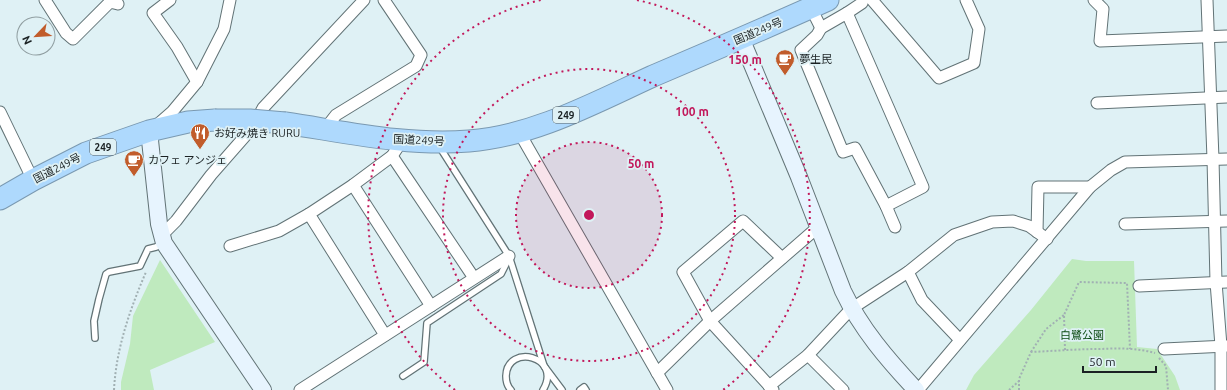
<svg xmlns="http://www.w3.org/2000/svg" width="1227" height="390" viewBox="0 0 1227 390" font-family="Ubuntu,'Noto Sans JP',sans-serif">
  <style>
    .green { fill: #bfeabe }
    .lines { fill: none; stroke-linecap: round; stroke-linejoin: round }
    .lane-casing { stroke: #627376; stroke-width: 8 }
    .street-casing { stroke: #627376; stroke-width: 13 }
    .secondary-casing { stroke: #627376; stroke-width: 18 }
    .highway-casing { stroke: #7a99b1; stroke-width: 23 }
    .path { stroke: #a1b0b3; stroke-width: 2; stroke-dasharray: 2 2; stroke-linecap: butt }
    .lane { stroke: #fff; stroke-width: 5.5 }
    .street { stroke: #fff; stroke-width: 11 }
    .secondary { stroke: #e7f4fe; stroke-width: 16 }
    .highway { stroke: #aed9fd; stroke-width: 21 }
    .highway-bridge-casing { stroke: #7a99b1; stroke-width: 23; stroke-linecap: butt }
    .highway-bridge { stroke: #aed9fd; stroke-width: 21 }
    .ring { fill: none; stroke: #c2185b; stroke-width: 2; stroke-dasharray: 2 4 }
    .labels { text-anchor: middle; dominant-baseline: central; stroke-width: 3.5; stroke-linejoin: round; paint-order: stroke }
    .shield { fill: #dff1f5; stroke: #555f62; stroke-width: 1 }
    .shield-label { font-size: 10px; font-weight: bold; fill: #1a2123 }
    .street-label { font-size: 11px; fill: #1a2123; stroke: #dff1f5 }
    .poi-label { font-size: 11px; fill: #1a2123; stroke: #dff1f5; text-anchor: start }
    .park-label { font-size: 11px; fill: #0d4c14; stroke: #dff1f5 }
    .centre { fill: #c2185b; stroke: #dff1f5; stroke-width: 2 }
    .ring-label { font-size: 12px; text-anchor: middle; font-weight: bold; fill: #c2185b; stroke: #dff1f5; stroke-width: 3.5; stroke-linejoin: round; paint-order: stroke }
  </style>
  <rect width="100%" height="100%" fill="#dff1f5"/>
  <g class="green">
    <polygon points="1072,259 1086,261 1134,261 1137,347 1157,349 1175,376 1180,390 966,390 974,375 1031,310"/>
    <polygon points="160,260 215,342 150,370 154,390 121,390 121,382 130,344 133,316"/>
  </g>
  <g class="lines">
    <g class="lane-casing">
      <g id="lane">
        <polyline points="439,146 509,256 544,366 562,390"/>
        <polyline points="95,338 94,321 99,299 106,274 109,272 140,266 148,249 156,247 163,243"/>
        <polyline points="403,376 424,362 427,323 501,274 508,260"/>
        <path d="M 511,390 C 507,386 506,382 506,376 C 507,343 563,356 543,390"/>
        <polyline points="580,390 584,387 586,390"/>
      </g>
    </g>
    <g class="street-casing">
      <g id="street">
        <polyline points="45,0 66,33 73,39 110,2 118,4"/>
        <polyline points="170,0 153,13 177,47 197,82"/>
        <polyline points="872,0 939,78 974,63 979,29 966,0"/>
        <polyline points="1094,0 1103,9 1100,41 1227,36"/>
        <polyline points="1207,0 1213,159 1216,282 1221,346 1221,390"/>
        <polyline points="811,8 821,28"/>
        <polygon points="847,13 923,187 886,206 855,148 843,152 801,50 817,35 821,28"/>
        <polyline points="847,13 862,3 863,0"/>
        <polyline points="1097,103 1227,97"/>
        <polyline points="0,112 33,180"/>
        <polyline points="156,126 172,112 197,82 224,29 230,0"/>
        <polyline points="325,129 336,115 416,66 421,55 384,0"/>
        <polyline points="519,132 667,390"/>
        <polyline points="392,156 474,278"/>
        <polyline points="353,185 431,306"/>
        <polyline points="886,206 895,227"/>
        <polyline points="1125,224 1227,221"/>
        <polyline points="1037,232 1038,187 1090,187"/>
        <polyline points="162,235 176,221 211,175 253,127 263,108 364,0"/>
        <polyline points="230,246 279,231 309,214"/>
        <polyline points="908,272 922,300 960,340"/>
        <polyline points="1139,286 1227,282"/>
        <polyline points="385,335 309,214 353,185 392,156 402,141"/>
        <polyline points="1164,349 1227,346"/>
        <polyline points="808,355 843,390"/>
        <polyline points="657,373 710,321 818,227"/>
        <polyline points="769,386 808,355 851,309 908,272 954,235 992,222 1013,221 1029,226 1047,239"/>
        <polyline points="300,390 509,256"/>
        <polyline points="773,390 710,321 683,272 743,221 782,258"/>
        <polyline points="918,390 1090,187 1111,170 1125,162 1227,159"/>
      </g>
    </g>
    <g class="secondary-casing">
      <g id="secondary">
        <path d="M 741,38 L 799,177 L 843,291 C 861,329 888,360 916,390"/>
        <polyline points="149,131 159,224 164,243 263,390"/>
      </g>
    </g>
    <g class="highway-casing">
      <g id="highway">
        <path d="M 285,123 C 346,132 407,146 469,141 C 534,136 594,103 653,76 C 712,51 770,26 828,0"/>
        <polyline points="0,199 33,180 86,153 149,131 188,122 215,120"/>
      </g>
    </g>
    <g class="path">
      <polyline points="1065,350 1064,315 1079,282 1127,283 1130,349"/>
      <polyline points="1031,352 1046,329 1064,315"/>
      <polyline points="1159,358 1166,366 1168,390"/>
      <path d="M 114,390 C 116,349 130,309 146,272"/>
      <polyline points="1009,390 1019,381"/>
      <path d="M 1019,390 L 1019,379 L 1031,352 C 1054,351 1077,349 1100,349 C 1118,348 1138,348 1155,353"/>
    </g>
    <use href="#lane" class="lane"/>
    <use href="#street" class="street"/>
    <use href="#secondary" class="secondary"/>
    <use href="#highway" class="highway"/>
    <g class="highway-bridge-casing">
      <polyline id="highway-bridge" points="215,120 250,120 285,123"/>
    </g>
    <use href="#highway-bridge" class="highway-bridge"/>
  </g>
  <circle cx="589" cy="215" r="73" fill="#c2185b" fill-opacity=".12"/>
  <g class="ring">
    <circle cx="589" cy="215" r="73"/>
    <circle cx="589" cy="215" r="146"/>
    <path d="M455 390A220 220 0 0 1 541 0M637 0A220 220 0 0 1 723 390"/>
  </g>
  <defs>
    <g id="cafe-pin" transform="scale(1)"><path d="M0 17L-7.5 6A9.5 9.5 0 1 1 7.5 6Z" fill="#c15c2b" stroke="#dff1f5"/><path d="M-5.5-4.5H6V0H3Q3 3.5 0 3.5H-2.5Q-5.5 3.5-5.5 0ZM3-3.2v2h1.7v-2ZM-6 4.5H4V6H-6Z" fill="#fff"/></g>
    <g id="restaurant-pin" transform="scale(1)"><path d="M0 17L-7.5 6A9.5 9.5 0 1 1 7.5 6Z" fill="#c15c2b" stroke="#dff1f5"/><path d="M-5-6h1v4h1v-4h1v4h1v-4h1v5L-1.5 .5V6h-2V.5L-5-1ZM5-6V6H3V1.5H1.5Q1.5-4 5-6Z" fill="#fff"/></g>
  </defs>
  <g fill-rule="evenodd">
    <use href="#cafe-pin" x="785" y="59"/>
    <use href="#restaurant-pin" x="200" y="133"/>
    <use href="#cafe-pin" x="134" y="160"/>
  </g>
  <g class="labels">
    <g class="shield">
      <rect x="553" y="107" width="26" height="16" rx="3"/>
      <rect x="90" y="139" width="26" height="16" rx="3"/>
    </g>
    <g class="shield-label">
      <text x="566" y="115">249</text>
      <text x="103" y="147">249</text>
    </g>
    <g class="street-label">
      <text transform="translate(758 31) rotate(-23)">国道249号</text>
      <text transform="translate(419 140) rotate(3)">国道249号</text>
      <text transform="translate(57 168) rotate(-27)">国道249号</text>
    </g>
    <g class="poi-label">
      <text x="799" y="59">夢生民</text>
      <text x="214" y="133">お好み焼き RURU</text>
      <text x="148" y="160">カフェ アンジェ</text>
    </g>
    <g class="park-label">
      <text x="1082" y="335">白鷺公園</text>
    </g>
  </g>
  <circle cx="589" cy="215" r="6" class="centre"/>
  <g class="ring-label">
    <text x="745" y="64">150 m</text>
    <text x="692" y="116">100 m</text>
    <text x="641" y="168">50 m</text>
  </g>
  <g transform="translate(36 36) rotate(245)"><circle r="19" fill="#dff1f5" stroke="#909ea1"/>
  <path d="M0-3L7 15L0 10L-7 15Z" fill="#c15c2b"/>
  <text y="-6" font-size="11" font-weight="bold" text-anchor="middle" fill="#1a2123">N</text>
  </g>
  <path d="M1083 366v6h73v-6" fill="none" stroke="#1a2123" stroke-width="2"/>
  <text x="1089" y="366" font-size="12" fill="#1a2123" stroke="#dff1f5" stroke-width="3" paint-order="stroke">50 m</text>
</svg>
